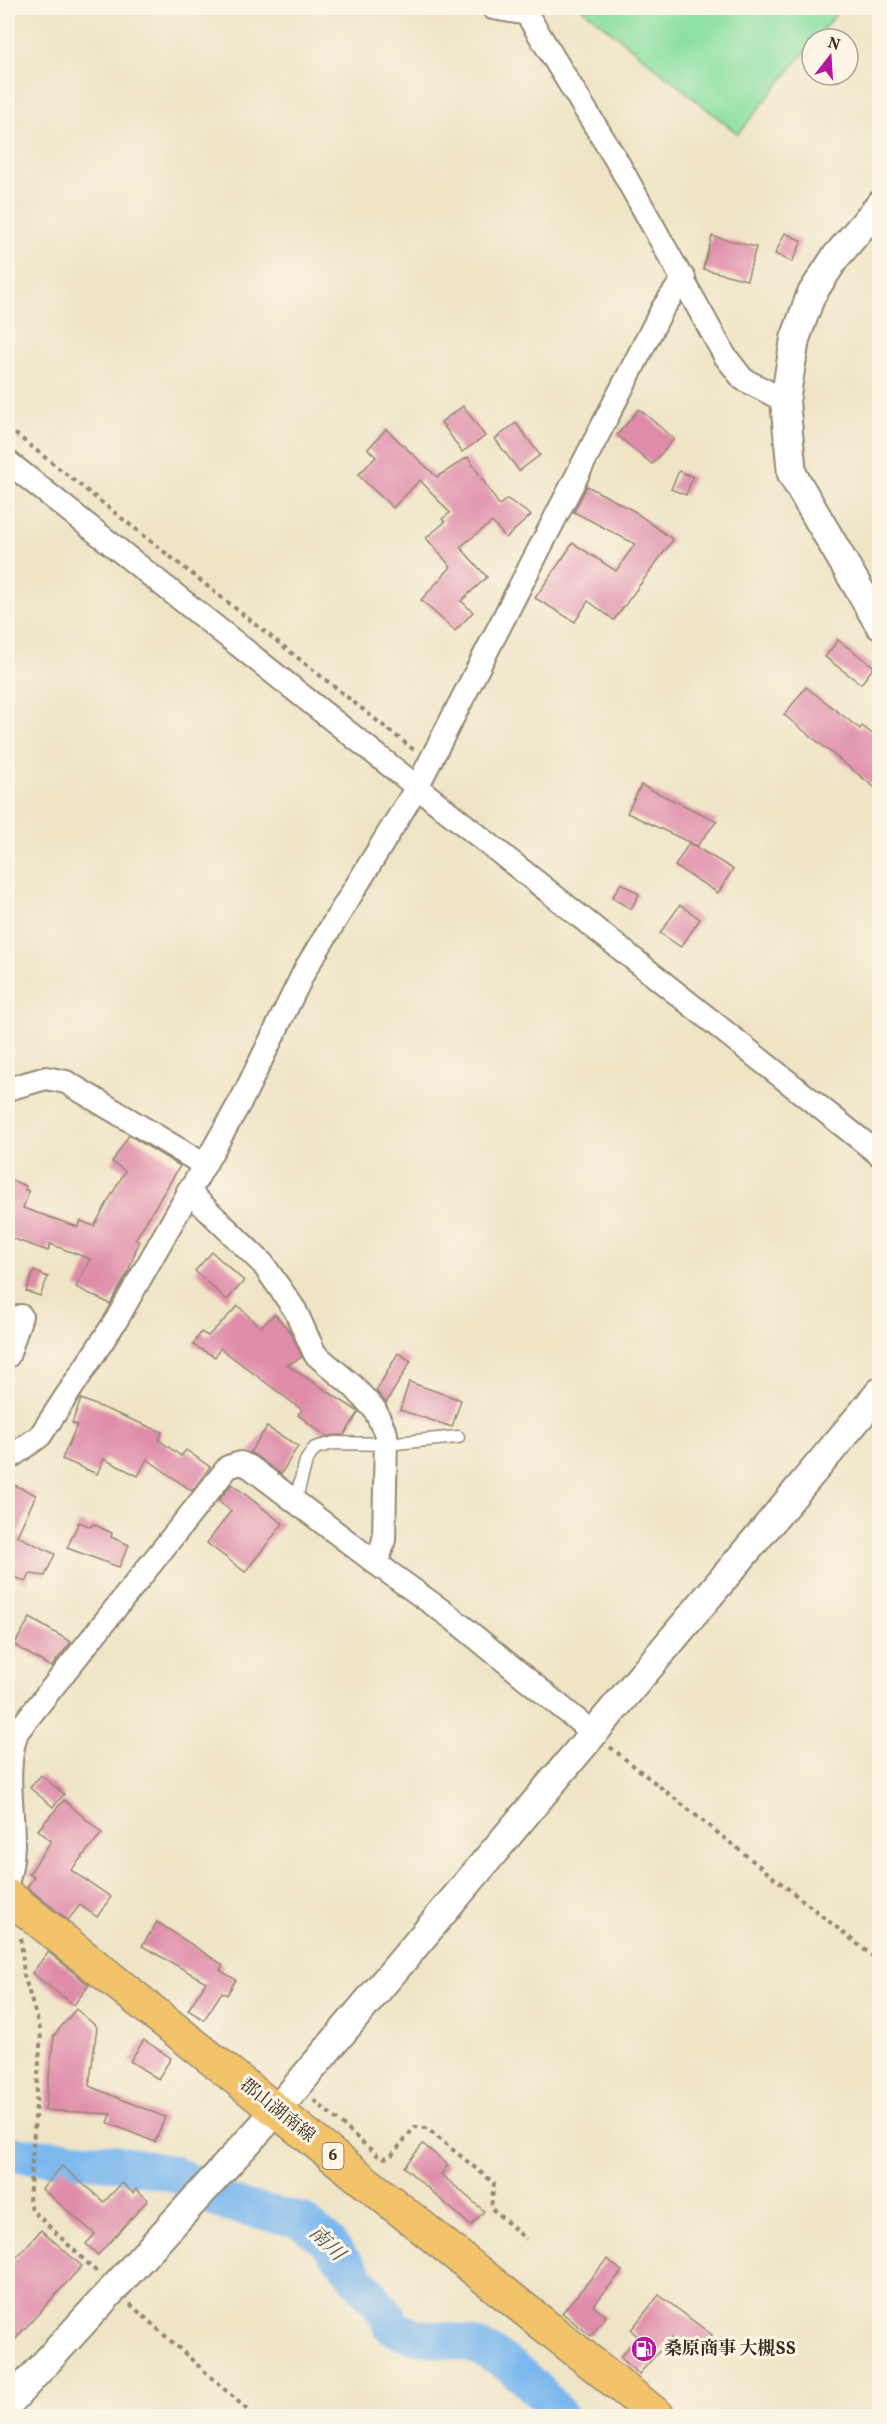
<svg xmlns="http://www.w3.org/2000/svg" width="887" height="2424" viewBox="0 0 887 2424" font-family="Vollkorn,'Noto Serif JP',serif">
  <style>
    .green { fill: #8be0a2; stroke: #638560; stroke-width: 1.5 }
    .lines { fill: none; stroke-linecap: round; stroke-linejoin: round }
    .river { stroke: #7bb8ee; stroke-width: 36 }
    .building { fill: #df8caa }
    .service-casing { stroke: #958772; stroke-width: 15 }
    .minor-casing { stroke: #958772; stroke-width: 26 }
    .tertiary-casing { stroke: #958772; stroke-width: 32 }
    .primary-casing { stroke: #958772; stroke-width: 36 }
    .path { stroke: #958772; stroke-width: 4; stroke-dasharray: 4.5 4.5; stroke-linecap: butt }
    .service { stroke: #fff; stroke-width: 12 }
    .minor { stroke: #fff; stroke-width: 22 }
    .tertiary { stroke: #fff; stroke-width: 28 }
    .primary { stroke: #f2c36a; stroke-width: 33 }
    .labels { text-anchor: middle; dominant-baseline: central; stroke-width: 6; stroke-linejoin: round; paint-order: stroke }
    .shield { fill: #fcf5e5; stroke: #75675a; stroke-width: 1.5 }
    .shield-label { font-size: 16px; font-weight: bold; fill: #3b2a1e }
    .street-label { font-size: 18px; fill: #3b2a1e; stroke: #fcf5e5 }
    .poi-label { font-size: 18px; font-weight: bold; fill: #3b2a1e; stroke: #fcf5e5; text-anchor: start }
    .water-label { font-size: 20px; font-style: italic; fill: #4e555c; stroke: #fcf5e5 }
  </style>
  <rect width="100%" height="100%" fill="#fcf5e5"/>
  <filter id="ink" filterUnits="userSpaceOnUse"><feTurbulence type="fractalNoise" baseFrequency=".0167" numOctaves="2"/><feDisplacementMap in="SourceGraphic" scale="12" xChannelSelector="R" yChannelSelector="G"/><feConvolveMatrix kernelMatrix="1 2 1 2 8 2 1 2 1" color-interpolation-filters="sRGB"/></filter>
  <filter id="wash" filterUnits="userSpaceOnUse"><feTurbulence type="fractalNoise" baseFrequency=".008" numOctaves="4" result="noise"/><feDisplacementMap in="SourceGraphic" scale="24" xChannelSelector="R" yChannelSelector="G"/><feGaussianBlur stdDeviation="1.35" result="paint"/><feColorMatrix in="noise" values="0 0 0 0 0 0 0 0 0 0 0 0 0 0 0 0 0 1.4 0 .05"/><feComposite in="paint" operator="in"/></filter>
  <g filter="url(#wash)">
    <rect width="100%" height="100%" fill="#efe4c6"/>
    <polygon class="green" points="582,8 841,8 815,39 812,39 812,43 738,134"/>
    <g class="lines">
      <path class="river" d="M 8,2154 L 113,2162 L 174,2174 L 202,2187 L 219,2201 L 302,2221 L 326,2240 L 389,2317 L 391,2326 C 423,2344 441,2336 471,2345 C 508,2357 537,2388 560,2416"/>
    </g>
    <g id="blocks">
      <g class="building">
        <polygon points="785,233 802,241 792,262 775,254"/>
        <polygon points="712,236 756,247 747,280 703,269"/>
        <polygon points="463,406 485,436 462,452 441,422"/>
        <polygon points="639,409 674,439 652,464 617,435"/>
        <polygon points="516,423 540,455 519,471 495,439"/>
        <polygon points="386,429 437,477 468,457 499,505 507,499 531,515 506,538 492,522 460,547 487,577 461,601 473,612 455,631 421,600 451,567 426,538 445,522 442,519 450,513 420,480 393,508 358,475 376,457 368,449"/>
        <polygon points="679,471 693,477 686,495 671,489"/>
        <polygon points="587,486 634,511 673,540 614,620 588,601 575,622 535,598 573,543 616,571 635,544 574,512"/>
        <polygon points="838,640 874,667 861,684 825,657"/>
        <polygon points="806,687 860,729 862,726 879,739 879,791 784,715"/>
        <polygon points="641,785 717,821 697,846 627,813"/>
        <polygon points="689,843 733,869 718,893 675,866"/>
        <polygon points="621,883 639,894 631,909 612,898"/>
        <polygon points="680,905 700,919 681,947 660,933"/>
        <polygon points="129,1135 180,1166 135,1240 139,1241 128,1272 110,1304 76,1287 90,1259 50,1244 48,1251 11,1238 8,1244 8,1179 26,1186 25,1190 29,1191 23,1208 78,1227 81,1221 94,1226 125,1171 112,1162"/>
        <polygon points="212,1252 244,1281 227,1300 195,1271"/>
        <polygon points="34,1271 48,1277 40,1296 26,1291"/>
        <polygon points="238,1306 260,1327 275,1314 291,1333 302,1357 287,1365 359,1412 344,1435 326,1436 298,1415 302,1410 220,1348 215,1357 193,1345 201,1332 208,1336"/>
        <polygon points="398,1353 411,1361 386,1403 376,1391"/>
        <polygon points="409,1382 461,1400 452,1427 400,1410"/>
        <polygon points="81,1399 162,1432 159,1440 181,1456 186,1450 210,1467 192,1491 147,1459 138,1476 104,1459 97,1474 62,1459 77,1425 72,1423"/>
        <polygon points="267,1427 298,1446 281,1474 250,1452"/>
        <polygon points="8,1482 36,1495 17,1536 55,1554 45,1576 30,1574 26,1582 8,1574"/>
        <polygon points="232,1484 283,1524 245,1572 207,1543 231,1511 218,1501"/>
        <polygon points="79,1522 91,1527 93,1524 112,1533 111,1537 129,1545 119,1567 67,1548"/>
        <polygon points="30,1618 71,1642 51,1667 14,1645"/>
        <polygon points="41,1775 64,1794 53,1807 30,1788"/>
        <polygon points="64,1800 102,1833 71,1870 111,1897 97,1917 80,1905 68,1920 27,1887 34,1877 29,1874 51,1841 38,1830"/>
        <polygon points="157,1922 223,1965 220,1970 236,1980 227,1995 222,1992 204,2020 188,2010 206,1982 142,1946"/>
        <polygon points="48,1952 89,1985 74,2005 32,1973"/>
        <polygon points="76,2009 97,2027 89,2086 165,2117 155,2142 108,2123 111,2114 45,2110 54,2035"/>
        <polygon points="144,2040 171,2058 158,2079 130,2061"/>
        <polygon points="423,2144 448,2165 441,2174 484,2211 471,2226 404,2167"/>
        <polygon points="62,2166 104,2202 122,2183 133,2193 136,2189 148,2200 98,2255 86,2244 95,2234 42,2189"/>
        <polygon points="41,2230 82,2266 8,2347 8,2267"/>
        <polygon points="607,2259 622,2271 593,2306 606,2316 591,2336 562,2313"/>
        <polygon points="659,2295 712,2335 695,2356 671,2338 639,2374 620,2357 638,2337 631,2330"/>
      </g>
    </g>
  </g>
  <g filter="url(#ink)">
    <use href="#blocks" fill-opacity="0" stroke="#958772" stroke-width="1.5"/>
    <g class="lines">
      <g class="service-casing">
        <polyline id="service" points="295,1502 306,1461 315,1448 334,1443 386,1444 458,1437"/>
      </g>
      <g class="minor-casing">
        <g id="minor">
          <polyline points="493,8 528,14"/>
          <polyline points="523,8 618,163 725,356 743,379 785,401"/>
          <polyline points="8,462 880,1155"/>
          <polyline points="8,1089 46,1078 66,1082 203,1164"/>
          <polyline points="188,1191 263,1264 295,1310 315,1354 353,1386 375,1410 386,1434 384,1540 377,1564"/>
          <polyline points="8,1356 21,1316"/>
          <polyline points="8,1459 40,1436 117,1319 243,1097 306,968 417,787 663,308 684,278"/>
          <path d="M 8,1880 C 22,1832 0,1780 17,1732 L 228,1467 L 241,1463 L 250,1467 L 377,1564 L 452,1618 L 593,1733"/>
        </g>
      </g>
      <g class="tertiary-casing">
        <g id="tertiary">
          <polyline points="880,205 835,258 811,295 795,339 785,401 792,474 880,625"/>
          <polyline points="8,2404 276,2111 880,1392"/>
        </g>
      </g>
      <g class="primary-casing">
        <polyline id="primary" points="8,1896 658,2416"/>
      </g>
      <g class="path">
        <polyline points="8,428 414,750"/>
        <polyline points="610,1747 880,1962"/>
        <polyline points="21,1938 24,1975 41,2033 29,2202 34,2212 99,2274"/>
        <polyline points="314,2100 377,2155 385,2158 391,2156 415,2127 426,2128 494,2183 491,2208 526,2239"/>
        <polyline points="130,2304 254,2416"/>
      </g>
      <use href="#service" class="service"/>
      <use href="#minor" class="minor"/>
      <use href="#tertiary" class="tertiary"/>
      <use href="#primary" class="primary"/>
    </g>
  </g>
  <defs>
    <g id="fuel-disc" transform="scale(1.35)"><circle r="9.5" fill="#b5179e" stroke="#fcf5e5"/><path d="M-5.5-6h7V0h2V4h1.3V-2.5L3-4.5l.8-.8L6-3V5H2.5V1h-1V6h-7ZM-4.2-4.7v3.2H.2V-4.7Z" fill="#fff"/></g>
  </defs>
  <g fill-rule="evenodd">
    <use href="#fuel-disc" x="644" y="2349"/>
  </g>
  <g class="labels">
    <rect class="shield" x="322.5" y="2143" width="21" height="26" rx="4.5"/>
    <g class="shield-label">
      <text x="333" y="2156">6</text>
    </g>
    <g class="street-label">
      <text transform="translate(277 2111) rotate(39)">郡山湖南線</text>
    </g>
    <g class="poi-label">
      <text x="664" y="2349">桑原商事 大槻SS</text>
    </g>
    <g class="water-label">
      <text transform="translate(326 2244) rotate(45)">南川</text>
    </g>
  </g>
  <rect width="887" height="2424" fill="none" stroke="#fcf5e5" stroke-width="30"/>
  <g transform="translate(830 57) rotate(17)"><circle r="28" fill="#fcf5e5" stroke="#afa495" stroke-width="1.5"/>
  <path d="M0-4.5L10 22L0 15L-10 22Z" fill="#b5179e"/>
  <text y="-9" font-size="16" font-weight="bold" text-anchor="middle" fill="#3b2a1e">N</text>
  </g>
</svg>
